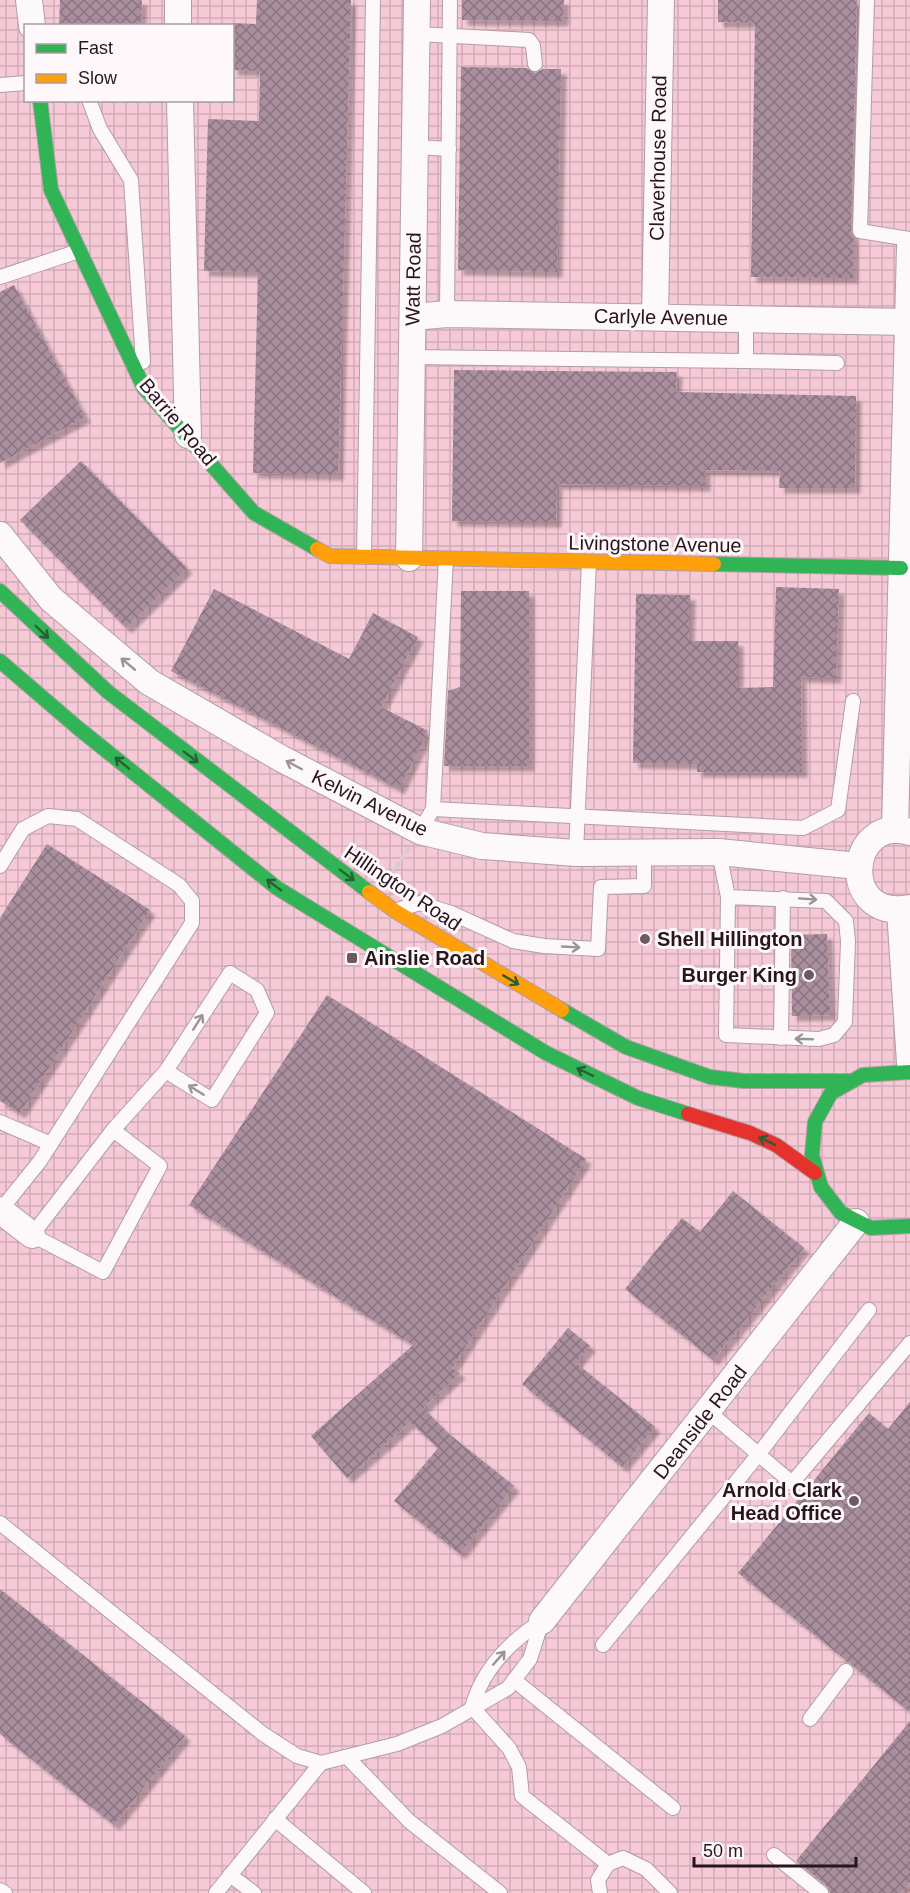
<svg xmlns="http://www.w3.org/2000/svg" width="910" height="1893" viewBox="0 0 910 1893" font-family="Arial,sans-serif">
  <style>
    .industrial { fill: url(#industrial-grid); fill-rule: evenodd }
    .building { fill: url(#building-cross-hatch); filter: url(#shadow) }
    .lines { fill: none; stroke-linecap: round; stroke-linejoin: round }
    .lane-casing { stroke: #b29ea4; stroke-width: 16 }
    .street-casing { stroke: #b29ea4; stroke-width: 28 }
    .fast-casing { stroke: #b29ea4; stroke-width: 16 }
    .slow-casing { stroke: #b29ea4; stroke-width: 16 }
    .jam-casing { stroke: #b29ea4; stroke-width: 16 }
    .path { stroke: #d5cccf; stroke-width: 4; stroke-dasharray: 6 3; stroke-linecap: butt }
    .lane { stroke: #fdf9fa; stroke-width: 14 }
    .street { stroke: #fdf9fa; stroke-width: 26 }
    .fast { stroke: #30b455; stroke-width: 14 }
    .slow { stroke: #ff9f0a; stroke-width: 14 }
    .jam { stroke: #e5322d; stroke-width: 14 }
    .oneway { stroke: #2b5d36 }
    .oneway2 { stroke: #9d9396 }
    .poi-dot { fill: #6d5960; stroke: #fef8fa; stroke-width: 2 }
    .labels { text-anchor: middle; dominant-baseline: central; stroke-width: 6; stroke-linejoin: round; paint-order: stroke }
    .street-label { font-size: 20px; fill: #27161c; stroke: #fef8fa }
    .poi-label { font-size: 20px; font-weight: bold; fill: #27161c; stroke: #fef8fa; text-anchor: start }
  </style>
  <defs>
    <pattern id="industrial-grid" width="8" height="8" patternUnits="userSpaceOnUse" patternTransform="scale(1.5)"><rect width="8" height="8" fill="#f5c9d6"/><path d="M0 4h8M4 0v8" fill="none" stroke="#d2acb7"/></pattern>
    <pattern id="building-cross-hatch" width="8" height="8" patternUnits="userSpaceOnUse" patternTransform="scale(1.5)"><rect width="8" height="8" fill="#a98e9d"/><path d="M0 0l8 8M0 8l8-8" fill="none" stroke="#8a737f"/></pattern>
    <filter id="shadow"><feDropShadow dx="5.5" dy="5.5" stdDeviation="1.5" flood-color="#0004"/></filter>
  </defs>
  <rect width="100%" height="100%" fill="#f0d5dd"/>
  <path class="industrial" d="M 0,0 L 910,0 L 910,1893 L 0,1893 ZM 26,26 L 232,26 L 232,100 L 26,100 Z"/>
  <g class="building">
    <polygon points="60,0 142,0 141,26 59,26"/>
    <polygon points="257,0 351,0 338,475 253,473 258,272 204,271 208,119 259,121 260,71 232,70 232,23 256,24"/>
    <polygon points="462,0 564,0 563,21 462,20"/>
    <polygon points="718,0 857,0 851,231 853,237 853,278 751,277 755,23 718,22"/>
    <polygon points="461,67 527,68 535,73 543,69 561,69 557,272 458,270"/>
    <polygon points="14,285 85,417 0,463 0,292"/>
    <polygon points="454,370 677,372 676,392 856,396 855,488 779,488 780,471 705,470 705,486 557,484 556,522 452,521"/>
    <polygon points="81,461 187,568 126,628 20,520"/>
    <polygon points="776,587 839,589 836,678 801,677 802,772 697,772 697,764 633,763 636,594 690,595 689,641 738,641 738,688 773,687"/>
    <polygon points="214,589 349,659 373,613 418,637 381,707 428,731 399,789 171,671"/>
    <polygon points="461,591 529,591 529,766 444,766 448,691 460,687"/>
    <polygon points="47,844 150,910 20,1113 0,1101 0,918"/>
    <polygon points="827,934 830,1015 792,1016 791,935"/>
    <polygon points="327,995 586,1159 452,1368 460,1373 423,1408 449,1434 514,1486 460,1554 394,1501 438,1448 410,1422 347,1478 311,1436 413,1345 189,1205"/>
    <polygon points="733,1191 804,1248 713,1360 625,1289 682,1218 700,1232"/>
    <polygon points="568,1328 590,1346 576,1363 655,1427 622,1467 522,1384"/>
    <polygon points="910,1402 910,1712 738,1573 869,1413 888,1429"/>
    <polygon points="0,1589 185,1736 114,1825 0,1734"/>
    <polygon points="910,1721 910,1882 901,1893 830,1893 827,1886 796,1861"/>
  </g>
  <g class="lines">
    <g class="lane-casing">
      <g id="lane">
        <polyline points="867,0 860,231 910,239"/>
        <polyline points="417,34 529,40 533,46 535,64"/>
        <polyline points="0,85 26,83"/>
        <polyline points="89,100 100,129 131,180 143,362"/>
        <polyline points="415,147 449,149"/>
        <polyline points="0,277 79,251"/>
        <polyline points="447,314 450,0"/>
        <polyline points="746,319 746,361 837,363"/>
        <polyline points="412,357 746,361"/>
        <polyline points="364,557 373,0"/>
        <polyline points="433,809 803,828 838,810 853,701"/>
        <polyline points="420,831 433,809 446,559"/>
        <polyline points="719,852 728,897 726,1035 819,1039 834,1035 845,1022 848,941 846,921 826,901 728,897"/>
        <polyline points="576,853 589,562"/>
        <polyline points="0,866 23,829 48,816 77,819 179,885 192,901 192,923 40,1161 0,1211"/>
        <polyline points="400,909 420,903 451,913 513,941 544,946 598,949 601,887 644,886 644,851"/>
        <polyline points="781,1038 783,898"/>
        <polyline points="0,1122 51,1144"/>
        <polyline points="113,1130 160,1166 103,1272 32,1235 113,1130 166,1071 230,973 257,990 267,1013 212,1100 166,1071"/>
        <polyline points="709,1412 792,1483 910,1343"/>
        <polyline points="0,1523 263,1734 297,1756 321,1763 397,1744 442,1726 508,1688 530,1659 542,1621"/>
        <polyline points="603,1645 758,1455 869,1310"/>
        <polyline points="514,1680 673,1808"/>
        <polyline points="472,1707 509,1748 519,1767 522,1796 608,1864"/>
        <path d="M 472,1707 C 483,1669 509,1642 542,1621"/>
        <polyline points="810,1719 846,1671"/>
        <polyline points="348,1758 409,1821 500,1893"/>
        <polyline points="275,1819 364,1893"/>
        <polyline points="774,1855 821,1893"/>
        <polyline points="230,1875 254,1893"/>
        <polyline points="0,1890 5,1893"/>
        <polyline points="216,1893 321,1763"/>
        <polyline points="600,1893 598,1880 608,1864 623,1858 646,1869 670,1893"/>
      </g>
    </g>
    <g class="street-casing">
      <g id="street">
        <polyline points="29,0 32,26"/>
        <polyline points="178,0 178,26"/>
        <polyline points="180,100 188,435"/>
        <polyline points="413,317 447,314 910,322"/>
        <polyline points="655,317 661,0"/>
        <polyline points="0,535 51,599 149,682 282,759 420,831 482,846 576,853 719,852 858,866"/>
        <polyline points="409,558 417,0"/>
        <polyline points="895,830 910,247"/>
        <path d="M 910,832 C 848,813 837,922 910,908"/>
        <polyline points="900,910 910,1063"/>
        <polyline points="0,1210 32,1235"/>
        <polyline points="542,1621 856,1222"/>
      </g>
    </g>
    <g class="fast-casing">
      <g id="fast">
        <polyline points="40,100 51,190 144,388 254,513 317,549"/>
        <polyline points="714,564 901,568"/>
        <polyline points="0,591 108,692 369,892"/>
        <polyline points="0,661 78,728 277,888 546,1053 638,1098 688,1114"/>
        <polyline points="562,1010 626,1047 710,1077 744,1081 848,1081"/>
        <polyline points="910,1072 863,1075 831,1093 815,1122 812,1155 821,1187 841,1213 871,1228 910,1226"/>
      </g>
    </g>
    <g class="slow-casing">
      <g id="slow">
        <polyline points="317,549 330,556 714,564"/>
        <polyline points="369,892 395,911 562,1010"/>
      </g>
    </g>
    <g class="jam-casing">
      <polyline id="jam" points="688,1114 750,1133 776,1145 815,1173"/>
    </g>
    <polyline class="path" points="391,875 409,848"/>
    <use href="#lane" class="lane"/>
    <use href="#street" class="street"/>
    <use href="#fast" class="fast"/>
    <use href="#slow" class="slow"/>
    <use href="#jam" class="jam"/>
  </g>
  <defs><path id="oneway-shaft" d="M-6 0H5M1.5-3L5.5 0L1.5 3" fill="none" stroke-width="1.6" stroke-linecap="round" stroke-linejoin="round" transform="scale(1.5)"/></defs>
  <g class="oneway">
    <use href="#oneway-shaft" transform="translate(42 632) rotate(44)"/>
    <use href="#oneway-shaft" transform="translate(191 757) rotate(37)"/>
    <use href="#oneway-shaft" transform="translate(122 763) rotate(-141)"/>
    <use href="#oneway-shaft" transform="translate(347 875) rotate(37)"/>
    <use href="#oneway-shaft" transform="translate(274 885) rotate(-143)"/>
    <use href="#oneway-shaft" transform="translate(511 980) rotate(31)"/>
    <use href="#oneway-shaft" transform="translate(585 1072) rotate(-154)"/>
    <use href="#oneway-shaft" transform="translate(767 1141) rotate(-154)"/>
  </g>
  <g class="oneway2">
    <use href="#oneway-shaft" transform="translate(128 664) rotate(-140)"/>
    <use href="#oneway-shaft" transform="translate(294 765) rotate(-152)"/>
    <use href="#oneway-shaft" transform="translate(808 899) rotate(4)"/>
    <use href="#oneway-shaft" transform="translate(571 947) rotate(3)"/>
    <use href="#oneway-shaft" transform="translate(198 1022) rotate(-58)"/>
    <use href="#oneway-shaft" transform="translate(804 1039) rotate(-178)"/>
    <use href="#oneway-shaft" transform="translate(196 1090) rotate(-148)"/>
    <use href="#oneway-shaft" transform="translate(499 1658) rotate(-49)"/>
  </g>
  <g class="poi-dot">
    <circle cx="645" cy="939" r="6"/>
    <rect x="346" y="952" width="12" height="12" rx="3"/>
    <circle cx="809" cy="975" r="6"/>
    <circle cx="854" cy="1501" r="6"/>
  </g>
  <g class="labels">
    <g class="street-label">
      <text transform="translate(658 158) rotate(-89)">Claverhouse Road</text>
      <text transform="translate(413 279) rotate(-89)">Watt Road</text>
      <text transform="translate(661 317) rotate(1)">Carlyle Avenue</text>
      <text transform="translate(178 422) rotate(50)">Barrie Road</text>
      <text transform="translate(655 544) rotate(1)">Livingstone Avenue</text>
      <text transform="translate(370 803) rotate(26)">Kelvin Avenue</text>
      <text transform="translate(403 888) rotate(34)">Hillington Road</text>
      <text transform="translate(700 1422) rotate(-52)">Deanside Road</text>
    </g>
    <g class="poi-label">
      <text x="657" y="939">Shell Hillington</text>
      <text x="364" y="958">Ainslie Road</text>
      <text x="797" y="975" text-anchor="end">Burger King</text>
      <text x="842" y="1490" text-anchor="end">Arnold Clark<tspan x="842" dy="23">Head Office</tspan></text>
    </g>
  </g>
  <rect x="24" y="24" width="210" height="78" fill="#fef8fa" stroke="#a89ea1" stroke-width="1.5"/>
  <rect x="36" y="44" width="30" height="9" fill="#30b455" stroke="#a89ea1" stroke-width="1.5"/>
  <text x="78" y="54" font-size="18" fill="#27161c">Fast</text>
  <rect x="36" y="74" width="30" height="9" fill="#ff9f0a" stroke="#a89ea1" stroke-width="1.5"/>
  <text x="78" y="84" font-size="18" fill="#27161c">Slow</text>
  <path d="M694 1857v9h162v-9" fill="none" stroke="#27161c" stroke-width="3"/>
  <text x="703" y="1857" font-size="18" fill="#27161c" stroke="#fef8fa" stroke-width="4.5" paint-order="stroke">50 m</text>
</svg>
